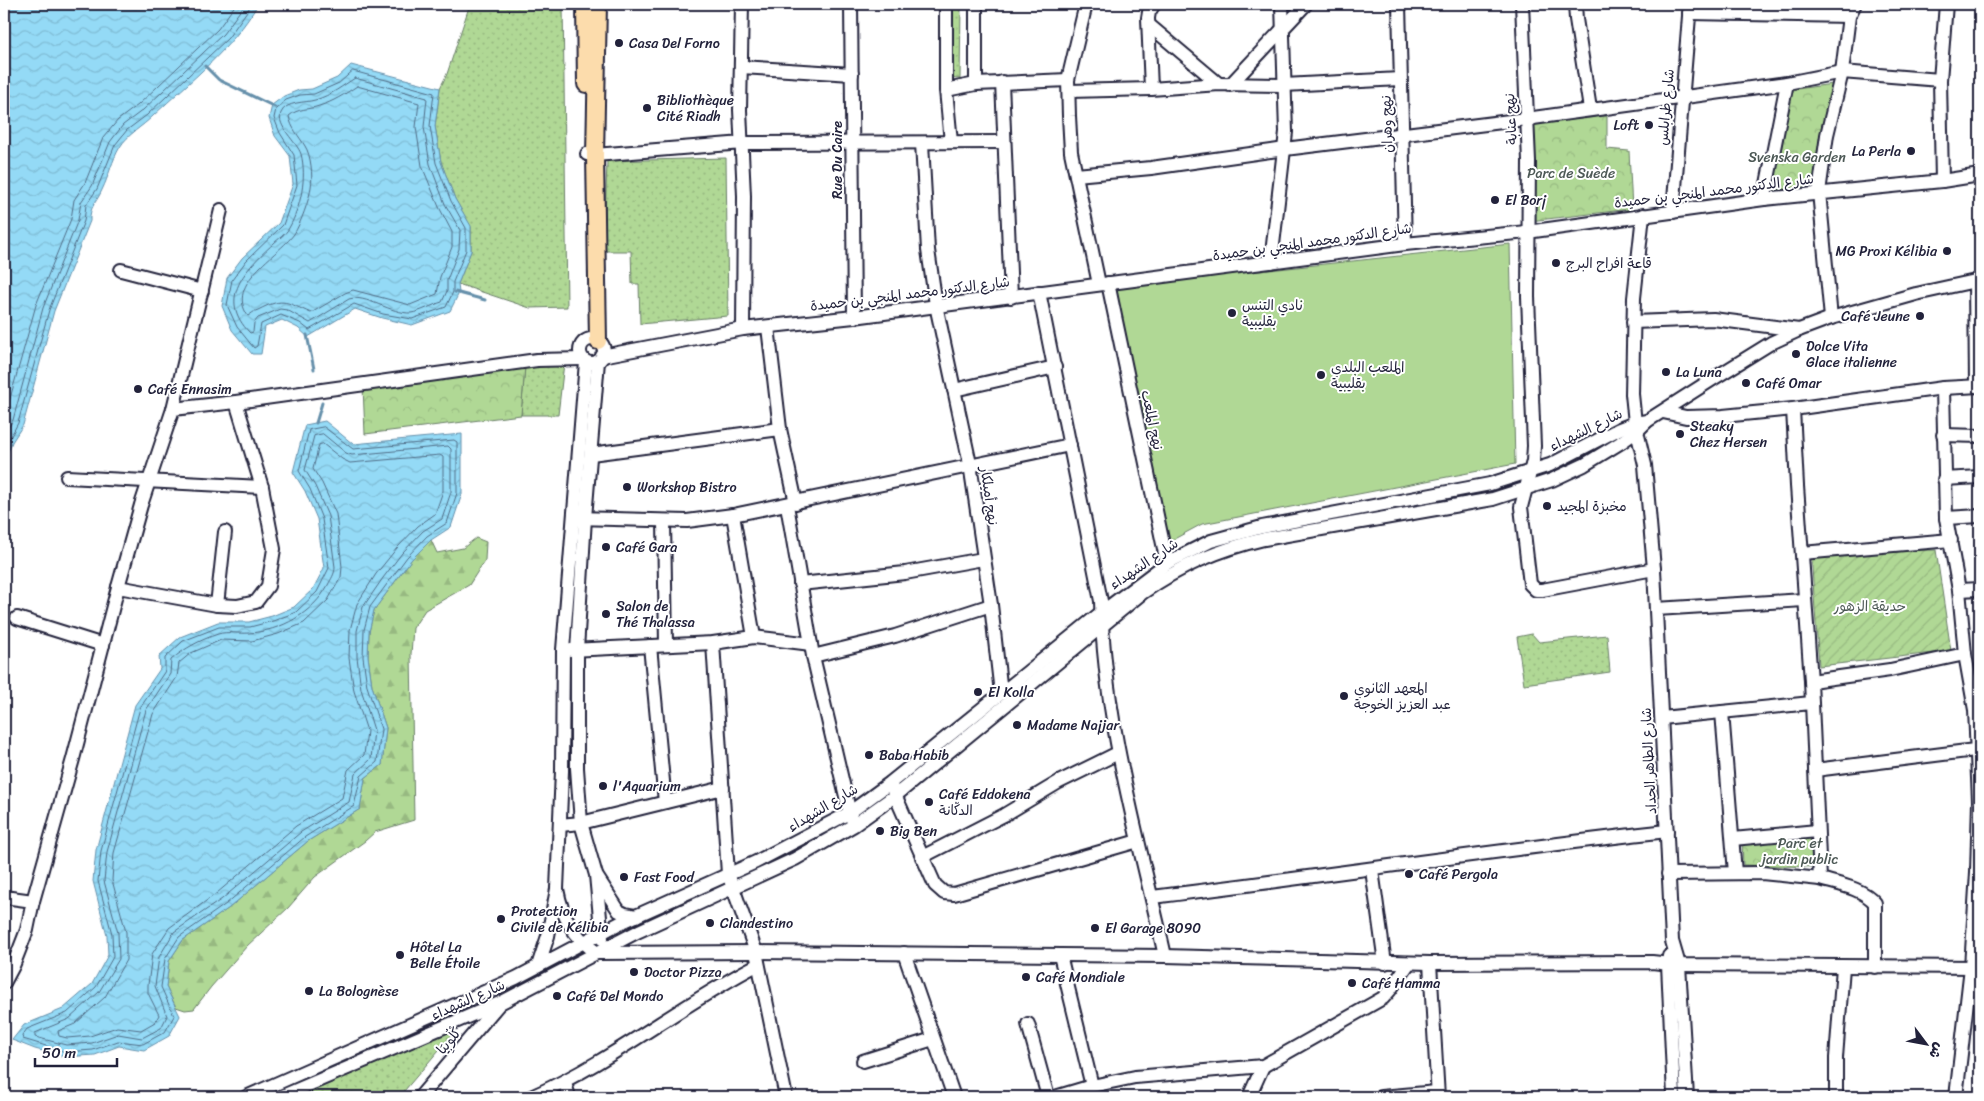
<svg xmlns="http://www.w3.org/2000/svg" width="1984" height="1101" viewBox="0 0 1984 1101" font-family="Sriracha,'Playpen Sans Arabic',sans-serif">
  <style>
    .grass { fill: url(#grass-dots); stroke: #697d68 }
    .forest { fill: url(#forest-firs); stroke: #697d68 }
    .park { fill: url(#park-crowns); stroke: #697d68 }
    .garden { fill: url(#garden-furrows); stroke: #697d68 }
    .pitch { fill: #b0d895; stroke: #697d68 }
    .water { fill: url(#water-waves); stroke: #6690ab }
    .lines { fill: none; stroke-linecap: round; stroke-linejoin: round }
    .shore { stroke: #506c86; stroke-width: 1 }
    .stream { stroke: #6690ab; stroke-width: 3 }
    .minor-casing { stroke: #22223b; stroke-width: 16 }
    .major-casing { stroke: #22223b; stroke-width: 20 }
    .minor { stroke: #fff; stroke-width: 12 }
    .major { stroke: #fcdcac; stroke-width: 16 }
    .poi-dot { fill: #22223b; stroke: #fff; stroke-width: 2 }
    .labels { text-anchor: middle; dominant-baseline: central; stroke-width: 4; stroke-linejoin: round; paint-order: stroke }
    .poi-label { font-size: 14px; fill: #22223b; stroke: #fff; text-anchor: start }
    .street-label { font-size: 14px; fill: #22223b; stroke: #fff }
    .park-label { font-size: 14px; fill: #4d5956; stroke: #fff }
  </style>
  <defs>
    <pattern id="grass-dots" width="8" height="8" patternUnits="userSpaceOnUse" patternTransform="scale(1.25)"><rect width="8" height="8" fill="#b0d895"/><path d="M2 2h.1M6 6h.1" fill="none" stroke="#97b981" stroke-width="1.8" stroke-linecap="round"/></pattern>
    <pattern id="forest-firs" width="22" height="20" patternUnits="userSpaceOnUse" patternTransform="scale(1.25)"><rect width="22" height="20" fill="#b0d895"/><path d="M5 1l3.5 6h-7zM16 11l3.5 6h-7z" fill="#97b981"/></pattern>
    <pattern id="park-crowns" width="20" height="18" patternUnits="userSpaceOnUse" patternTransform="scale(1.25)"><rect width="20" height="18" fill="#b0d895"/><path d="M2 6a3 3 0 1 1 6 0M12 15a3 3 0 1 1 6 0" fill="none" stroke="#97b981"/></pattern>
    <pattern id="garden-furrows" width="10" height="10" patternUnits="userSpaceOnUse" patternTransform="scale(1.25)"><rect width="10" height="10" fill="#b0d895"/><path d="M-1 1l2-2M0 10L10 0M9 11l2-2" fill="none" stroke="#97b981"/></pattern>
    <pattern id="water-waves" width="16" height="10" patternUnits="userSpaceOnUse" patternTransform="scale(1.25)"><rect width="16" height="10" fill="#94daf6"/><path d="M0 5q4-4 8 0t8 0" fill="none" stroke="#7fbbd4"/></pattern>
  </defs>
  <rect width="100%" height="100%" fill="#fff"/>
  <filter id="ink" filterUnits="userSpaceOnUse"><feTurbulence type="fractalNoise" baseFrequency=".02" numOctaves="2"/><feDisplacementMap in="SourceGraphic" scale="10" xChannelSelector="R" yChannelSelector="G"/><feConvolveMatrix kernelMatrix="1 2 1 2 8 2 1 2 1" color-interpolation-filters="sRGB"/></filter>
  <g filter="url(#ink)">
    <g class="grass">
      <polygon points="470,4 563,4 567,307 530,308 458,284 471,251 471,227 455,199 441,162 435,126 440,88 447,74"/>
      <polygon points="942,4 961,4 960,79 943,78"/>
      <polygon points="726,158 728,316 640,324 639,284 632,284 631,251 604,251 607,161"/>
      <polygon points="564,363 558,415 521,415 525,366"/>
      <polygon points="1532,634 1539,642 1607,635 1610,672 1524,684 1517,637"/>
      <polygon points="467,1017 399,1097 287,1097"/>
    </g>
    <polygon class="forest" points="476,538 486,542 485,560 469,585 425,610 413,628 411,654 414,820 375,832 365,841 315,877 288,908 247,946 211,987 194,1009 185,1010 176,1007 166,987 169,961 183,940 229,908 308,841 360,809 365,778 382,765 386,728 372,686 368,656 369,632 374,610 411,560 431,540 437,553 463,548"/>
    <g class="park">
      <polygon points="1833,84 1819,184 1766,192 1782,91"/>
      <polygon points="1607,116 1607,149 1629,151 1632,209 1530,221 1525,125"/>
      <polygon points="525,366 521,415 365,434 363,387"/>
      <polygon points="1816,833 1817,867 1743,865 1742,840"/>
    </g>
    <polygon class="garden" points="1936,550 1951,651 1819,666 1811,553"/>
    <polygon class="pitch" points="1510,244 1515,464 1202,524 1163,545 1112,287"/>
    <g class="water">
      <path d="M 4,4 L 258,4 C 233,48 190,81 153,116 C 142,127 128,134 120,147 C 112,160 109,176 102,190 C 97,202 89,207 90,221 L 54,311 L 23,425 L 12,442 L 6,457 L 4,544 Z"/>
      <polygon points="351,65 440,88 435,126 441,162 455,199 471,226 471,251 458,284 459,293 450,311 412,325 382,318 355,309 308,337 298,328 282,320 265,327 261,354 252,354 232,330 222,306 227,278 242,258 279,223 293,184 290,156 275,136 269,118 272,105 284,96 299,90 312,89 337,78"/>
      <polygon points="325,421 353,444 462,434 462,494 451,527 431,540 411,560 374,610 369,632 368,656 372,686 386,728 382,765 365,778 360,809 308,841 229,908 183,940 169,961 166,987 180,1016 169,1036 144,1050 119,1046 95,1055 65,1057 35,1049 12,1040 24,1025 63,1009 92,984 108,955 107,936 93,881 96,850 135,705 160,669 159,656 180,637 218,622 249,622 272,616 294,607 313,589 324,568 317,519 305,491 293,472 305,425"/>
    </g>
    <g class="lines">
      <g class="shore">
        <polygon points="353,71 434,93 430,126 436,163 451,201 466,228 466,250 453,282 453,292 446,307 412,319 383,314 354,304 309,330 300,323 281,315 261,324 257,346 254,348 237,327 227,305 232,280 246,261 283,225 297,185 294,155 280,133 274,118 276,109 286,100 300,95 314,94 339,83"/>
        <path d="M 355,78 L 427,98 L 424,127 L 430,164 L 445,204 L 460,230 L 459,249 L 447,280 L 447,291 L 442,302 C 432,305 420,312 411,313 C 392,314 365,294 349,299 L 310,323 L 287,310 L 280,309 L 258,318 L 254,323 L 253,332 L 250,333 C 216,298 246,269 273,244 C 278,239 286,234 289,228 C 301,207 307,177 301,154 C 297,142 276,126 281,113 C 286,101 305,103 315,100 C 332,95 342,86 355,78 Z"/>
        <path d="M 357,86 L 419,103 L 416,127 L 422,166 L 439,207 L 452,232 L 452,247 L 440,277 L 437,294 L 410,305 L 353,290 L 345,293 L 311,313 C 287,303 285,296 258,310 C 254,311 251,314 248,316 C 225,283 278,256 294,234 C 300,225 310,198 311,187 C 313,176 311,155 305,146 C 299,136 291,128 289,116 C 298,108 308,110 319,106 C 333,102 345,94 357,86 Z"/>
        <polyline points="4,420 36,305 71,219 74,200 85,183 103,138 118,120 138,105 218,29 236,4"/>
        <polygon points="324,427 353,449 454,440 457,442 457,493 447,523 427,536 407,557 370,607 364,630 363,657 367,686 381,729 377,762 361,776 354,806 305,837 226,904 179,937 165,959 161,987 174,1016 165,1032 143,1044 118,1041 93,1050 66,1052 23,1039 22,1036 27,1029 67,1013 96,987 113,957 112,934 98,881 101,851 140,708 165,671 165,658 183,641 219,627 250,627 273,621 296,612 317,592 329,568 322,519 310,489 299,471 309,430"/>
        <path d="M 323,434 L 346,453 L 352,455 L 448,446 L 451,449 L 451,492 L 442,519 L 423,531 L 402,553 L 383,578 L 363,607 L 357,631 L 357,657 L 361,689 L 374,730 L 371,759 L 355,774 L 349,802 L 301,832 L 222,899 L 174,932 L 159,957 L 155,986 L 167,1016 L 161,1028 L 142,1038 L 118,1034 L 92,1043 L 66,1045 L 35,1037 L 35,1033 L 69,1019 L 99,992 L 119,959 L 118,933 L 104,881 L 107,852 L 146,710 L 170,674 L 171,660 C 185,648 200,640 218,634 C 227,631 239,634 249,633 C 281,631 313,613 328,585 C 331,579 335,574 335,567 L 328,516 L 315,486 L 305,470 L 314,436 Z"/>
        <polyline points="4,435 13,420 43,308 78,220 81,202 92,186 110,142 123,125 143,110 223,34 245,4"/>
        <polygon points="323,444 342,459 350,463 440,455 443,457 443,491 435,514 418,526 397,548 376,574 357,604 350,630 349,658 354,691 367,731 364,755 348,770 342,798 296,826 217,893 169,928 152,954 148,985 148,993 159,1015 155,1022 141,1030 117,1027 90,1036 67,1038 59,1036 58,1031 75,1024 105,997 126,960 126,932 112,880 114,853 153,714 177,677 179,663 191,653 221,640 252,641 278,634 304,623 328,600 341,577 342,567 336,514 322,483 313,469 319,445"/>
        <polyline points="4,449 18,423 49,310 84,221 86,205 97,189 115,145 127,130 147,115 228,38 252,4"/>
      </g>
      <g class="stream">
        <polyline points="205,66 219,80 275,107"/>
        <polyline points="455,292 485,300"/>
        <polyline points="307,335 314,369"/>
        <polyline points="316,423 322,403"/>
      </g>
      <g class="minor-casing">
        <g id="minor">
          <polyline points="742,4 740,110 744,196 743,329"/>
          <polyline points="851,4 854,317"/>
          <polyline points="946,4 946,90 951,142"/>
          <polyline points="1086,4 1068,80 1069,116 1071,152 1099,284"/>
          <polyline points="1399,4 1405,244"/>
          <polyline points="1522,4 1529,161 1528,297 1534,446 1533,461 1521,507 1530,584 1536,590 1542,590 1654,569"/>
          <polyline points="1575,4 1576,19 1590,109"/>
          <polyline points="1689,13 1849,16"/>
          <polyline points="1149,25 1219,84"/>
          <polyline points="741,67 852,74"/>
          <polyline points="1002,82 1011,297"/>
          <polyline points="976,84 976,4"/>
          <polyline points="1230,85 1306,4"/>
          <polyline points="1151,89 1148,18 1149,12 1154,4"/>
          <polyline points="946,90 976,84 1068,80"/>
          <polyline points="1069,91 1151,89 1219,84 1284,85 1400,79"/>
          <polyline points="922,143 928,250 936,305 970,464 991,605 1001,693"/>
          <polyline points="587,154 595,155 743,143 1004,142"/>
          <polyline points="1076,175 1151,168 1285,149 1526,119 1787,83 1842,72 1940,80"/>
          <polyline points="1942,181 1940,80 1946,4"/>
          <polyline points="1764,199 1787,83"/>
          <polyline points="1673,212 1690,4"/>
          <polyline points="1643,215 1634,298 1632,394 1635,423 1645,465 1654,569 1672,941 1679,965 1687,1097"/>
          <polyline points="1271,262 1286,132 1282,4"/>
          <polyline points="121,270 202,291"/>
          <polyline points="1975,281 1976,385"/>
          <polyline points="1108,283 1167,563"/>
          <path d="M 1039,292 L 1101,601 C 1104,722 1139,839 1165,956"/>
          <polyline points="1831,318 1819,192 1827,135 1842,72 1849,16 1855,4"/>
          <polyline points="1633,322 1713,319 1799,330"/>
          <polyline points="768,327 780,429 796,503"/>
          <circle cx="592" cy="351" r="12"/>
          <polyline points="602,356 743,329 854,317 1405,244 1527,232 1764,199 1942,181 1980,175"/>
          <polyline points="598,361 585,518 577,650 577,768 581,823 596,875 602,939"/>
          <polyline points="1943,388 1946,518 1959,590 1965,654 1975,710 1979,801 1977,872 1971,967 1956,1097"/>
          <polyline points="954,390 1055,367"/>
          <polyline points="173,409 221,210"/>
          <path d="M 1793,409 L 1797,486 L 1811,681 L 1820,879 C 1837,884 1863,888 1875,903 L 1875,967"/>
          <polyline points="1663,412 1686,417 1723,416 1793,409 1943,388 1980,386"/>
          <polyline points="1943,435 1980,436"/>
          <polyline points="591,454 780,429"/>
          <polyline points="67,477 262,487"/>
          <polyline points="1944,479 1980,477"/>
          <polyline points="787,505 813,656 851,818"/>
          <polyline points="733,515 754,637"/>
          <polyline points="577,518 687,521 733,515 1070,445"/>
          <polyline points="1946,518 1980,516"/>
          <polyline points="664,521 666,645"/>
          <polyline points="1802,553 1951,540"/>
          <polyline points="800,584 905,573 983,559"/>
          <polyline points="118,587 217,605 237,606 256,602 268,586 274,549 262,487 236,402"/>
          <polyline points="1959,590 1980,589"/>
          <polyline points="217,605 225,532"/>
          <polyline points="1656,609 1804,600"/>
          <polyline points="17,618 103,645"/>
          <polyline points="713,643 728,874 756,952 786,1097"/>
          <polyline points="650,646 665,802"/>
          <polyline points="571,650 713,643 754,637 811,644"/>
          <polyline points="813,656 895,636 991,605"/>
          <polyline points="1811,681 1890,670 1965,654"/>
          <polyline points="1722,712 1735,873"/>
          <polyline points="1662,718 1811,703"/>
          <polyline points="1815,770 1975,750"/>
          <polyline points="892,788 935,885 944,893 954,894 1138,841"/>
          <polyline points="560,825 581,823 723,788"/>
          <polyline points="1733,839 1817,831"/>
          <polyline points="922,857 1004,815 1059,782 1118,753"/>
          <polyline points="1372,870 1385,963"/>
          <polyline points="1668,874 1762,873 1820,879"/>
          <polyline points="597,877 619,911 625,914 636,916"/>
          <path d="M 557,889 C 562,917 574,937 597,953 L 756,952 L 1165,956 L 1430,963 L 1652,962 L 1679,965 L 1980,967"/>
          <polyline points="4,897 33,901"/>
          <path d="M 1152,897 C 1324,876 1495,850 1667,831"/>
          <polyline points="904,953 954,1097"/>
          <polyline points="1060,955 1092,1086"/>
          <polyline points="1669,956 1668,964 1674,1097"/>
          <polyline points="1430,963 1438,1097"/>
          <polyline points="538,966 548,936 557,889 562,771 563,650 586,362"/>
          <polyline points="4,983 13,966 27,930 33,901 73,759 118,587 141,505 173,409 236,402 537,360 583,359"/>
          <polyline points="1028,1024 1048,1097"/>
          <polyline points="863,1061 933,1039"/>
          <polyline points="565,1083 569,1097"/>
          <polyline points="246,1097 516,978 620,923 756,862 849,813 890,783 1102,612 1167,563 1211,541 1262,527 1490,484 1550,465 1619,429 1635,423 1647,421"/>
          <path d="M 280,1097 L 502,1002 L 639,931 L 795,859 L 854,825 L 896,795 L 1142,593 C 1181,566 1217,550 1264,539 L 1493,499 L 1552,480 L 1584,465 L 1620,443 L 1637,431 L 1647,421 L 1716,377 L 1771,343 L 1799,330 L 1831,318 L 1916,294 L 1980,280"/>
          <polyline points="420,1097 498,1005"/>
          <path d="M 531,1097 C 611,1062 680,1005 757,965"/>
          <polyline points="1055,1097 1092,1086 1135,1077 1263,1066 1383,998 1390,990 1409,963"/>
          <polyline points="1249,1097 1263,1066"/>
          <polyline points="1381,1097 1437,1092"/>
          <polyline points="1836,1097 1836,1058 1843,967"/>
        </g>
      </g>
      <g class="major-casing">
        <g id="major">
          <polyline points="585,4 586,84"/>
          <polyline points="598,341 595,155 598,4"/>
        </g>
      </g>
      <use href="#minor" class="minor"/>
      <use href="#major" class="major"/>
    </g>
  </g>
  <g class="poi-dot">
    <circle cx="619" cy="43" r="5"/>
    <circle cx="647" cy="108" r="5"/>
    <circle cx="1649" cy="125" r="5"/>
    <circle cx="1911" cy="151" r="5"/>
    <circle cx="1495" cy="200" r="5"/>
    <circle cx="1947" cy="251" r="5"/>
    <circle cx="1556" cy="263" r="5"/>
    <circle cx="1232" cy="313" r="5"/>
    <circle cx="1920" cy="316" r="5"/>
    <circle cx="1796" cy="354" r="5"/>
    <circle cx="1666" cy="372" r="5"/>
    <circle cx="1321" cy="375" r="5"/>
    <circle cx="1746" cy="383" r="5"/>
    <circle cx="138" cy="389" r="5"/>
    <circle cx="1680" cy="434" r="5"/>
    <circle cx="627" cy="487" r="5"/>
    <circle cx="1547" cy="506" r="5"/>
    <circle cx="606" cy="547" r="5"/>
    <circle cx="606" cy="614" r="5"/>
    <circle cx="978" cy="692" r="5"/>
    <circle cx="1344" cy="696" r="5"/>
    <circle cx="1017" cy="725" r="5"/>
    <circle cx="869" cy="755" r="5"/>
    <circle cx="603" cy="786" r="5"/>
    <circle cx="929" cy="802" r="5"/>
    <circle cx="880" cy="831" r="5"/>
    <circle cx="1409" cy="874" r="5"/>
    <circle cx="624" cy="877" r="5"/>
    <circle cx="501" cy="919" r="5"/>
    <circle cx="710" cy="923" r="5"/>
    <circle cx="1095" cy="928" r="5"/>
    <circle cx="400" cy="955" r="5"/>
    <circle cx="634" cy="972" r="5"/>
    <circle cx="1026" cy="977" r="5"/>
    <circle cx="1352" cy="983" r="5"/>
    <circle cx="309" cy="991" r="5"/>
    <circle cx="557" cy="996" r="5"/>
  </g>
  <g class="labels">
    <g class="poi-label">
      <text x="629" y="43">Casa Del Forno</text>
      <text x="657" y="100">Bibliothèque<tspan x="657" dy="16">Cité Riadh</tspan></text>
      <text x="1639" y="125" text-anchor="end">Loft</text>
      <text x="1901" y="151" text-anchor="end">La Perla</text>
      <text x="1505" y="200">El Borj</text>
      <text x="1937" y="251" text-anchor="end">MG Proxi Kélibia</text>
      <text x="1566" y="263">قاعة افراح البرج</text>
      <text x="1242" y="305">نادي التنس<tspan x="1242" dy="16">بقليبية</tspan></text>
      <text x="1910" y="316" text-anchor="end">Café Jeune</text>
      <text x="1806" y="346">Dolce Vita<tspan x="1806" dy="16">Glace italienne</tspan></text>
      <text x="1331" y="367">الملعب البلدي<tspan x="1331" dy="16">بقليبية</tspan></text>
      <text x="1676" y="372">La Luna</text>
      <text x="1756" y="383">Café Omar</text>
      <text x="148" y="389">Café Ennasim</text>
      <text x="1690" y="426">Steaky<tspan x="1690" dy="16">Chez Hersen</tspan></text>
      <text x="637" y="487">Workshop Bistro</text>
      <text x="1557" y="506">مخبزة المجيد</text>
      <text x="616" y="547">Café Gara</text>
      <text x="616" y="606">Salon de<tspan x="616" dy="16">Thé Thalassa</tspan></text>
      <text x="1354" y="688">المعهد الثانوي<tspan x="1354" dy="16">عبد العزيز الخوجة</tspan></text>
      <text x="988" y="692">El Kolla</text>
      <text x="1027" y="725">Madame Najjar</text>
      <text x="879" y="755">Baba Habib</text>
      <text x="613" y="786">l'Aquarium</text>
      <text x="939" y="794">Café Eddokena<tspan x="939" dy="16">الدكّانة</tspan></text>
      <text x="890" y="831">Big Ben</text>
      <text x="1419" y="874">Café Pergola</text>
      <text x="634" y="877">Fast Food</text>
      <text x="511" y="911">Protection<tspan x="511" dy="16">Civile de Kélibia</tspan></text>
      <text x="720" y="923">Clandestino</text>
      <text x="1105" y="928">El Garage 8090</text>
      <text x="410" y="947">Hôtel La<tspan x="410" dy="16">Belle Étoile</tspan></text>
      <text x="644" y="972">Doctor Pizza</text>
      <text x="1036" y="977">Café Mondiale</text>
      <text x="1362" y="983">Café Hamma</text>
      <text x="319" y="991">La Bolognèse</text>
      <text x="567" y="996">Café Del Mondo</text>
    </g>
    <g class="street-label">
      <text transform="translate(1666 107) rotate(-85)">شارع طرابلس</text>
      <text transform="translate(1511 119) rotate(-93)">نهج عنابة</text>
      <text transform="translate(1387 124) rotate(-92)">نهج وهران</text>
      <text transform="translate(837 160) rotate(-90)">Rue Du Caire</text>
      <text transform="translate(1714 191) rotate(-7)">شارع الدكتور محمد المنجي بن حميدة</text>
      <text transform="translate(1312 242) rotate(-8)">شارع الدكتور محمد المنجي بن حميدة</text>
      <text transform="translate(910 294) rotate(-7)">شارع الدكتور محمد المنجي بن حميدة</text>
      <text transform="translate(1152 420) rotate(78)">نهج الملعب</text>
      <text transform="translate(1586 430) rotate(-26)">شارع الشهداء</text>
      <text transform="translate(989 496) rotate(82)">نهج أميلكار</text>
      <text transform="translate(1144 564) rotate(-34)">شارع الشهداء</text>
      <text transform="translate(1649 761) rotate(-93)">شارع الطاهر الحداد</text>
      <text transform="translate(823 808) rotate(-31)">شارع الشهداء</text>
      <text transform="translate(468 1000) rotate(-24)">شارع الشهداء</text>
      <text transform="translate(449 1041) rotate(-50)">كْلُوبِيَا</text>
    </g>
    <g class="park-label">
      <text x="1797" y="157">Svenska Garden</text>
      <text x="1571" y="173">Parc de Suède</text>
      <text x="1870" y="606">حديقة الزهور</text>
      <text x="1800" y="843">Parc et<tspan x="1800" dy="16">jardin public</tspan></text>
    </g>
  </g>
  <rect width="1984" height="1101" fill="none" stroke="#fff" stroke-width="20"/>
  <rect x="10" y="10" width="1964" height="1081" fill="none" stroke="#22223b" stroke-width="2" filter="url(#ink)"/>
  <g transform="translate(1926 1044) rotate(122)" stroke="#ffffff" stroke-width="4" paint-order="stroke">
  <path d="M0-4L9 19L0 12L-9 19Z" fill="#22223b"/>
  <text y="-8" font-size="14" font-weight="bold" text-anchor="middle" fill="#22223b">ش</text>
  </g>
  <path d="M35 1058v8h82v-8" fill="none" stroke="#22223b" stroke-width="2.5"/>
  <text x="42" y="1058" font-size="15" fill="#22223b" stroke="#ffffff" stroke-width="4" paint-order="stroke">50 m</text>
</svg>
